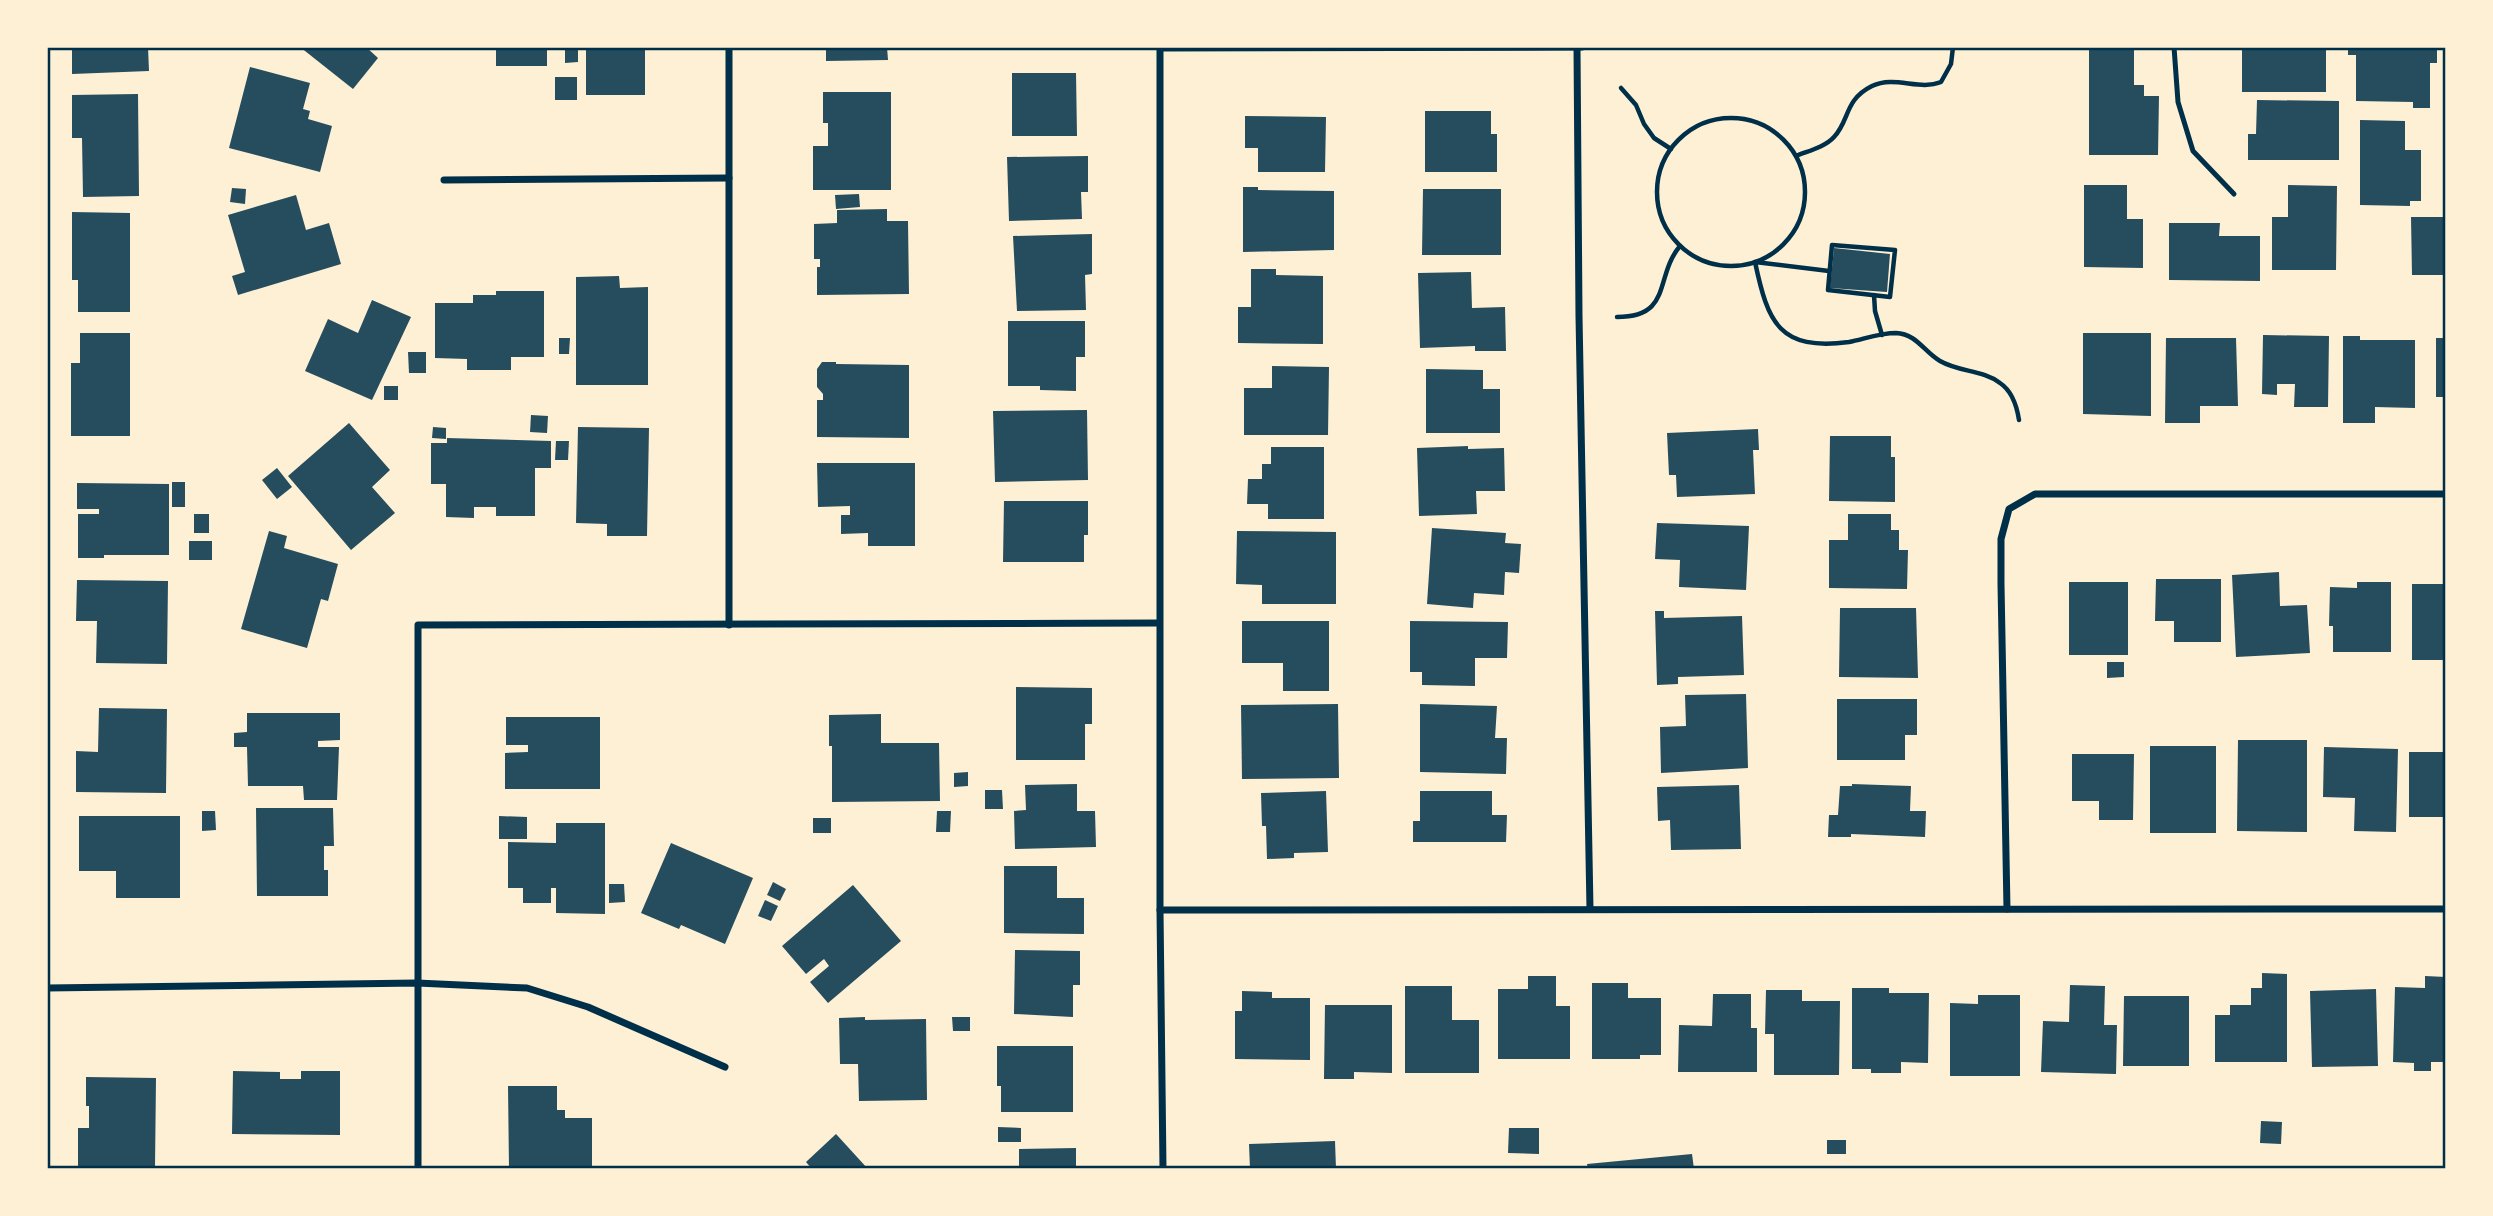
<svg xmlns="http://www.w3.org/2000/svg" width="2493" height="1216" viewBox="0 0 2493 1216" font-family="Rubik,sans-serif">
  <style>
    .building { fill: #264d5e }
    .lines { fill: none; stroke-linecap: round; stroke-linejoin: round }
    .path { stroke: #003049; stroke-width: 4.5 }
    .service { stroke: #003049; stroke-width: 5 }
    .minor { stroke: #003049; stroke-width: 7 }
    .neatline { fill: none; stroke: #003049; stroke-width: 2.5 }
  </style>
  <rect width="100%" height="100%" fill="#fdf0d5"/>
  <g class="building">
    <polygon points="72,47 148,47 149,71 72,74"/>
    <polygon points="300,47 366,47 378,58 353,89"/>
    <rect x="496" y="47" width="51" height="19"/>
    <polygon points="565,47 578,47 578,62 565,63"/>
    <rect x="586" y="47" width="59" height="48"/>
    <polygon points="826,47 887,47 888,60 826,61"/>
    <polygon points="2089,47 2134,47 2134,85 2144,85 2144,96 2159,96 2158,155 2089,155"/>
    <polygon points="2272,47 2326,47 2326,92 2242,92 2242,49 2272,50"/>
    <polygon points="2348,47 2437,47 2437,63 2430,63 2430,108 2413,108 2413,102 2356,101 2356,55 2348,55"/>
    <polygon points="250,67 310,83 303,109 310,111 308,119 332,126 320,172 229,148"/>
    <polygon points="1012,73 1076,73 1077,136 1012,136"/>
    <rect x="555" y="77" width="22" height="23"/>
    <polygon points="823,92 891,92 891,190 813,190 813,146 828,146 828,123 823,123"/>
    <polygon points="138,94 139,196 83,197 82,138 72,138 72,95"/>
    <polygon points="2257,100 2339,101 2339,160 2248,160 2248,134 2256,134"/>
    <polygon points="1425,111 1491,111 1491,134 1497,134 1497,172 1425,172"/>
    <polygon points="1245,116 1326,117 1325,172 1258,172 1258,148 1245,148"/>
    <polygon points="2360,120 2405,121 2405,150 2421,150 2421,201 2410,201 2410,206 2360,205"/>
    <polygon points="1088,156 1088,192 1081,192 1082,219 1009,221 1007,157"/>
    <polygon points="2084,185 2127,185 2127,219 2143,219 2143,268 2084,267"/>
    <polygon points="2288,185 2337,186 2336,270 2272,270 2272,217 2288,217"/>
    <polygon points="1243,187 1258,187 1258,190 1334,191 1334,250 1243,252"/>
    <polygon points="232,188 246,189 245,204 230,202"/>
    <polygon points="1423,189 1501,189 1501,255 1422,255"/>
    <polygon points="859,194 860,207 836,209 835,195"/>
    <polygon points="296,195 306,230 329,223 341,264 238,295 232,276 245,272 228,215"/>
    <polygon points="887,209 887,221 908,221 909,294 817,295 817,267 820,267 820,259 814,259 814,224 837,223 837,210"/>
    <polygon points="72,212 130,213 130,312 78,312 78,280 72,280"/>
    <polygon points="2411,217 2446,217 2446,275 2412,275"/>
    <polygon points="2169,223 2220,223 2219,236 2260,236 2260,281 2169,280"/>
    <polygon points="1092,234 1092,274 1085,275 1086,310 1017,311 1013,236"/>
    <polygon points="1834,248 1890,254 1887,292 1830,288"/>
    <polygon points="1251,269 1276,269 1276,275 1323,276 1323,344 1238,343 1238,307 1251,307"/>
    <polygon points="1471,272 1472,308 1505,307 1506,351 1475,351 1475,346 1420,348 1418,273"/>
    <polygon points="619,276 620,288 648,287 648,385 576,385 576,277"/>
    <polygon points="496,291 544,291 544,357 511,357 511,370 467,370 467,359 435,358 435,303 473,303 473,295 496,295"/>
    <polygon points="372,300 411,317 372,400 305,371 328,319 358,333"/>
    <polygon points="1008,321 1085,321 1085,357 1076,357 1076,391 1040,390 1040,386 1008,386"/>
    <polygon points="80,333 130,333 130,436 71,436 71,363 80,363"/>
    <polygon points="2083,333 2151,333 2151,416 2083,414"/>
    <polygon points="2263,335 2329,336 2328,407 2294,407 2295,384 2277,384 2277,395 2262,394"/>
    <polygon points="2343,336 2360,336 2360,340 2415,340 2415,408 2375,407 2375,423 2343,423"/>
    <polygon points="559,338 570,338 569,354 559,354"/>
    <polygon points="2166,338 2236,338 2238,406 2200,406 2200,423 2165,423"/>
    <rect x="2436" y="338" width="10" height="59"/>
    <polygon points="408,352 426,352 426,373 409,373"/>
    <polygon points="822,362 836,362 836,364 909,365 909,438 817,437 817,400 823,400 823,394 817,387 817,369"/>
    <polygon points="1272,366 1329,367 1328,435 1244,435 1244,388 1272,388"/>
    <polygon points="1426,369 1483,370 1483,389 1500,389 1500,433 1426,433"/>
    <rect x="384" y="386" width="14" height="14"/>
    <polygon points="1087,410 1088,480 995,482 993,411"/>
    <polygon points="531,415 548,416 547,433 530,432"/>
    <polygon points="349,423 390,470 372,487 395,513 351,550 288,476"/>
    <polygon points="433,427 446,428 446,439 432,438"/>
    <polygon points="578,427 649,428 647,536 607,536 607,524 576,523"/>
    <polygon points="1758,429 1759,450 1753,450 1755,494 1677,497 1676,475 1669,475 1667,433"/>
    <polygon points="1830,436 1891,436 1891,457 1895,457 1895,502 1829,501"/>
    <polygon points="447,438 551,441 551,468 535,468 535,516 496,516 496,507 474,507 474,518 446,517 446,484 431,484 431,443 447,443"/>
    <polygon points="556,441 569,441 568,460 555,460"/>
    <polygon points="1468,446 1468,449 1504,448 1505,491 1476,491 1477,514 1419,516 1417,448"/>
    <polygon points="1271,447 1324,447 1324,519 1268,519 1268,504 1247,504 1248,479 1262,479 1262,464 1271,464"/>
    <polygon points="817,463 915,463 915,546 868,546 868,533 841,534 841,515 850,515 850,506 818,507"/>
    <polygon points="277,468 292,487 277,499 262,480"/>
    <rect x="172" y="482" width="13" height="25"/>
    <polygon points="77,483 169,484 169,555 104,555 104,558 78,558 78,514 99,514 99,509 77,509"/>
    <polygon points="1004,501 1088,501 1088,535 1084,535 1084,562 1003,562"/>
    <rect x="194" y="514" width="15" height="19"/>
    <polygon points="1848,514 1891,514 1891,530 1899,530 1899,550 1908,550 1907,589 1829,588 1829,540 1848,540"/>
    <polygon points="1657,523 1749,526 1746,590 1679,587 1680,560 1655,559"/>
    <polygon points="1432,528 1506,533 1505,543 1521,544 1519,573 1505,572 1504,595 1474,593 1473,608 1427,604"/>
    <polygon points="269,531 287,536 284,548 338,564 328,601 321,599 307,648 241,629"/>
    <polygon points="1237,531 1336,532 1336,604 1262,604 1262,585 1236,584"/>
    <rect x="189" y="541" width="23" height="19"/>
    <polygon points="2279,572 2280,606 2307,605 2310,653 2236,657 2232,575"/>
    <polygon points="2156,579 2221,579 2221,642 2174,642 2174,621 2155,621"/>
    <polygon points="77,580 168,581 167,664 96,663 97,621 76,621"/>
    <rect x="2069" y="582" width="59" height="73"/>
    <polygon points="2357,582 2391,582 2391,652 2333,652 2333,626 2329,626 2330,587 2357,588"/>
    <rect x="2412" y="584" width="34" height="76"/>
    <polygon points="1840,608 1916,608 1918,678 1839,677"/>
    <polygon points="1655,611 1664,611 1664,618 1742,616 1744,675 1678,677 1678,684 1657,685"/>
    <polygon points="1242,621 1329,621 1329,691 1283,691 1283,663 1242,663"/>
    <polygon points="1410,621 1508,622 1507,658 1475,658 1475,686 1422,685 1422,672 1410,672"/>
    <polygon points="2107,662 2124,662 2124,677 2107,678"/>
    <polygon points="1016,687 1092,688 1092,724 1085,724 1085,760 1016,760"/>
    <polygon points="1746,694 1748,768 1661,773 1660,727 1686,726 1685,695"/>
    <polygon points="1837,699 1917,699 1917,735 1905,735 1905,760 1837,760"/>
    <polygon points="1338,704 1339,778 1242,779 1241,705"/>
    <polygon points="1420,704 1497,706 1495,738 1507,738 1506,774 1420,772"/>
    <polygon points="99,708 167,709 166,793 76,792 76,751 98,752"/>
    <polygon points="247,713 340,713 340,740 318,741 318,747 339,747 337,800 304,800 303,786 248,786 247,747 234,747 234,733 247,732"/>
    <polygon points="881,714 881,743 939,743 940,801 832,802 832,746 829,746 829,715"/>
    <polygon points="506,717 600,717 600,789 505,789 505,753 528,752 528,745 506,745"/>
    <polygon points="2238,740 2307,740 2307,832 2237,831"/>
    <rect x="2150" y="746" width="66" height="87"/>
    <polygon points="2324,747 2398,749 2396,832 2354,831 2355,798 2323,797"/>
    <rect x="2409" y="752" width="37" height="65"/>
    <polygon points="2072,754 2134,754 2133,820 2099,820 2099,801 2072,801"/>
    <polygon points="968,772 968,786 954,787 954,773"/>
    <polygon points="1077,784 1077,811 1095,811 1096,847 1015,849 1014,811 1026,810 1025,785"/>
    <polygon points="1852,784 1911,786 1910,811 1926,811 1925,837 1851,834 1851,837 1828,837 1829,815 1838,815 1840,786 1852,786"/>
    <polygon points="1739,785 1741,849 1671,850 1670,820 1658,821 1657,787"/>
    <polygon points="985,790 1002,790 1003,809 985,809"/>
    <polygon points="1326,791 1328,852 1294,853 1294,858 1267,859 1266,826 1262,826 1261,793"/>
    <polygon points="1420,791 1492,791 1492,815 1507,815 1506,842 1413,842 1413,821 1420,821"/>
    <polygon points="256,808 333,808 334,846 324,846 324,870 328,870 328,896 257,896"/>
    <polygon points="202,811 215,811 216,830 202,831"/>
    <polygon points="937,811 951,811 950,832 936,832"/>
    <polygon points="79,816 180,816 180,898 116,898 116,871 79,871"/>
    <polygon points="499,816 527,817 527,839 499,839"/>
    <rect x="813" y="818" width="18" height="15"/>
    <polygon points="556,823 605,823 605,914 556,913 556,888 551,888 551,903 523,903 523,888 508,888 508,842 556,843"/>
    <polygon points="671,843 753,878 725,944 681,925 679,929 641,913"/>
    <polygon points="1004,866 1057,866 1057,898 1084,898 1084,934 1004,933"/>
    <polygon points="773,882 786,889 780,901 767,895"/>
    <polygon points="609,884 624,884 625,902 609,903"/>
    <polygon points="853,885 901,941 828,1003 810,982 829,966 824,959 806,974 782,946"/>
    <polygon points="765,900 778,906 771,921 758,916"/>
    <polygon points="1015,950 1080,951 1080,985 1073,985 1073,1017 1014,1014"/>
    <polygon points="2262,973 2287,974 2287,1062 2215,1062 2215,1015 2230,1015 2230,1005 2251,1005 2251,988 2262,988"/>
    <polygon points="1528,976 1556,976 1556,1006 1570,1006 1570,1059 1498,1059 1498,989 1528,989"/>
    <polygon points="2425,976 2446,977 2446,1062 2431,1062 2431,1071 2414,1071 2414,1063 2393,1062 2395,987 2425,988"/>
    <polygon points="1592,983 1628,983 1628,998 1661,998 1661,1055 1640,1055 1640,1059 1592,1059"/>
    <polygon points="2070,985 2105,986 2104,1025 2117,1025 2116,1074 2041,1072 2043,1021 2069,1022"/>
    <polygon points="1405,986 1452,986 1452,1020 1479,1020 1479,1073 1405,1073"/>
    <polygon points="1852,988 1889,988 1889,993 1929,993 1928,1063 1901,1062 1901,1073 1871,1073 1871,1069 1852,1069"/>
    <polygon points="2376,989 2378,1066 2312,1067 2310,991"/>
    <polygon points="1766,990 1802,990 1802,1001 1840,1001 1839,1075 1774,1075 1774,1034 1765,1034"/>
    <polygon points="1242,991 1272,992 1272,998 1310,998 1310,1060 1235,1059 1235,1011 1242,1011"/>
    <polygon points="1713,994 1751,994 1751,1028 1757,1028 1757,1072 1678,1072 1679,1025 1712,1026"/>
    <polygon points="1978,995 2020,995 2020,1076 1950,1076 1950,1003 1978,1004"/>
    <polygon points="2124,996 2189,996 2189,1066 2123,1066"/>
    <polygon points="1325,1005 1392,1005 1392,1073 1354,1072 1354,1079 1324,1079"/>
    <polygon points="865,1017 865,1020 926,1019 927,1100 859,1101 858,1064 840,1064 839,1018"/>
    <polygon points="952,1017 970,1017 970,1031 953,1031"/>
    <polygon points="997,1046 1073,1046 1073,1112 1001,1112 1001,1086 997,1086"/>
    <polygon points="233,1071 280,1072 280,1079 301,1079 301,1071 340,1071 340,1135 232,1134"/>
    <polygon points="86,1077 156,1078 155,1167 78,1166 78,1128 89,1128 89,1106 86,1106"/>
    <polygon points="508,1086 557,1086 557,1110 565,1110 565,1118 592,1118 592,1169 509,1169"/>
    <polygon points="2261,1121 2282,1122 2281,1144 2260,1143"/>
    <polygon points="998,1127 1021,1128 1021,1142 998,1142"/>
    <polygon points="1509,1128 1539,1128 1539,1154 1508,1153"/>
    <polygon points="836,1134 868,1169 812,1169 806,1162"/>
    <rect x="1827" y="1140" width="19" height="14"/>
    <polygon points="1335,1141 1336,1169 1250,1169 1249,1144"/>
    <polygon points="1076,1148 1076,1169 1019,1169 1019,1149"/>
    <polygon points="1692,1154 1694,1169 1588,1169 1587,1164"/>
  </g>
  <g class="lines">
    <g class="path">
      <polyline points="1621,88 1636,105 1644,124 1654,138 1671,149"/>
      <circle cx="1731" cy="192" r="74"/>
      <path d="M 1796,156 C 1808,151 1825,147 1834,137 C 1850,120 1844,100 1872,86 C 1895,75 1919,91 1941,82 L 1951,64 L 1953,47"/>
      <polygon points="1832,245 1895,250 1890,297 1828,290"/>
      <path d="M 1829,271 L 1755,262 C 1768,323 1779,351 1849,342 C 1864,339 1880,333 1896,333 C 1917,334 1924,352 1940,361 C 1959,372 1983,370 2000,383 C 2012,391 2017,407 2019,420"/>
      <polyline points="1874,295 1875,311 1882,335"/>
      <path d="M 1617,317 C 1673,317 1654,277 1680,246"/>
    </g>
    <polyline class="service" points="2174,47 2178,102 2193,151 2234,194"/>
    <g class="minor">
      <polyline points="1160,47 1160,910 1163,1169"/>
      <polyline points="1577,47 1579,316 1590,909"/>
      <polyline points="1160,48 1582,47"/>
      <polyline points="444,180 729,178"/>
      <polyline points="729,625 729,47"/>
      <polyline points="2007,909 2001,584 2001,539 2009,509 2035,494 2446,494"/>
      <polyline points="1160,910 2446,909"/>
      <polyline points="47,988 417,983 527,988 588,1007 725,1067"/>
      <polyline points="418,1169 418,625 1159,623"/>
    </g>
  </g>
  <rect width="2493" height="1216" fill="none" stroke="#fdf0d5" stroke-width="98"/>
  <rect x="49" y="49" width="2395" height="1118" class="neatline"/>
</svg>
